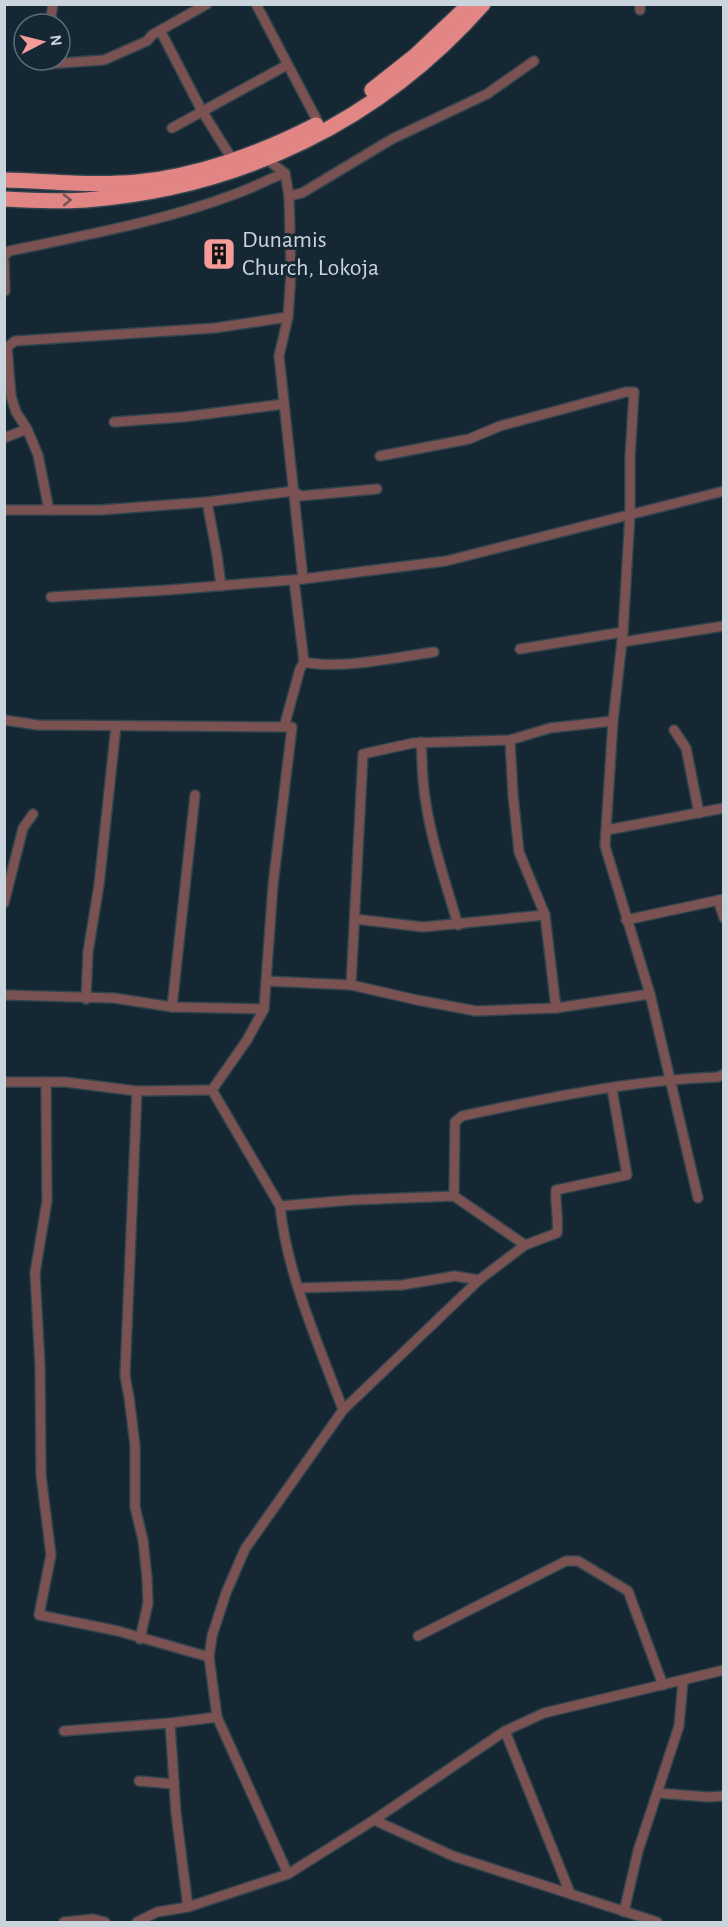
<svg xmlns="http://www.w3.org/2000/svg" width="728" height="1927" viewBox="0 0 728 1927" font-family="'Alegreya Sans',sans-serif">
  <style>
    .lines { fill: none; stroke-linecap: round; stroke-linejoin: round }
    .minor-casing { stroke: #31434d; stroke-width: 12 }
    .trunk-casing { stroke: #31434d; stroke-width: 18 }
    .minor { stroke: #7a5251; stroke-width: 9 }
    .trunk { stroke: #e18684; stroke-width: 15 }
    .oneway { stroke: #705257 }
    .labels { text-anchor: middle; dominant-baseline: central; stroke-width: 6; stroke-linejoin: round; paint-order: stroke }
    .poi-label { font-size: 24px; fill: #c9d4dc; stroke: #142732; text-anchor: start }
  </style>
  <rect width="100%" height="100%" fill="#142732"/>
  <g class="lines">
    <g class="minor-casing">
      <g id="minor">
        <polyline points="256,4 319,124"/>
        <polyline points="640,10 640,4"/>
        <polyline points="50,24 53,4"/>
        <polyline points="161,32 202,111 232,159"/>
        <polyline points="47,60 47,64 104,60 147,41 152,35 207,4"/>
        <polyline points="172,128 287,65"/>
        <polyline points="266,159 285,173 289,196 291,273 288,317 279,356 303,579 446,561 724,491"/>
        <polyline points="289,196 302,193 392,139 487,94 534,61"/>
        <path d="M 4,256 L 9,251 C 86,235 165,221 238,193 C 254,187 269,179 285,173"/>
        <polyline points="4,261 5,291"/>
        <polyline points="114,422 183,417 284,404"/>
        <polyline points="4,438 27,429"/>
        <polyline points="380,456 469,439 500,426 626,392 634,392 630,457 630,514 623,632 613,721 605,846 650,994 698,1198"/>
        <polyline points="207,502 217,555 221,586"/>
        <polyline points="4,510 100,510 207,502 294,491 300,496 377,489"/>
        <polyline points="49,510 38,455 27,429 16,412 11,396 7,347 15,341 215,328 288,317"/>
        <polyline points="51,597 168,590 303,579"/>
        <polyline points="622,642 724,626"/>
        <polyline points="520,649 623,632"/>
        <path d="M 304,662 C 340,670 397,657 434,652"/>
        <polyline points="4,720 38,725 292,727 273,885 264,1009 247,1040 212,1090"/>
        <polyline points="284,727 300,669 304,662 294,580"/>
        <polyline points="674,730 686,748 699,813"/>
        <polyline points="510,740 513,795 519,852 545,915 556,1008"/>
        <path d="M 421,742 C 422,755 422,767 423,780 C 427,829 444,877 458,925"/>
        <polyline points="607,830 724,808"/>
        <polyline points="718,900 724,918"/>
        <polyline points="4,903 23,828 33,814"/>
        <polyline points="355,919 423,927 545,915"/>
        <polyline points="626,920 724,899"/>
        <polyline points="266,981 351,985 417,1000 476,1011 556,1008 650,994"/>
        <polyline points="351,985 363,754 413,743 510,740 550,728 613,721"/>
        <polyline points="4,995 114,998 172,1007 264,1009"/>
        <polyline points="86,999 88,952 99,885 116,726"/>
        <polyline points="172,1007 195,795"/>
        <polyline points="4,1082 65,1082 137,1091 212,1090"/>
        <polyline points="46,1082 47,1201 35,1273 40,1366 41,1475 51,1555 39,1615 118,1631 209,1657"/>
        <path d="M 212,1090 L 280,1206 C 287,1275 319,1345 343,1410"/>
        <polyline points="137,1091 125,1376 129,1397 135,1445 135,1507 143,1540 147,1578 148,1603 140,1639"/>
        <path d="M 454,1196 L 455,1122 L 462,1116 C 546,1098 632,1080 718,1077 L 724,1074"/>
        <polyline points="280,1206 352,1200 454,1196 525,1245 479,1280 343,1410 245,1549 226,1593 212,1636 209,1657 217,1717 288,1874"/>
        <path d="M 525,1245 L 557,1233 C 559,1219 555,1205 556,1190 L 627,1175 L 612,1089"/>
        <polyline points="299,1288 402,1285 455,1276 479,1280"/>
        <polyline points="418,1636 566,1561 578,1561 628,1591 663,1685"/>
        <polyline points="217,1717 170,1723 176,1813 188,1907 288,1874 374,1820 505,1731 544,1713 724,1670"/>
        <polyline points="64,1731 170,1723"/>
        <polyline points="505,1731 570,1893"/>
        <polyline points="139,1781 174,1784"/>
        <polyline points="657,1793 708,1797 724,1796"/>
        <polyline points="374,1820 453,1856 657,1922"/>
        <polyline points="624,1912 638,1851 679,1726 683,1681"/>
        <polyline points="64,1922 93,1919 105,1922"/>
        <polyline points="137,1922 157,1912 188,1907"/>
      </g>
    </g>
    <g class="trunk-casing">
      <g id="trunk">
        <polyline points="372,90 415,56 470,4"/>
        <path d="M 4,180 C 49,181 93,186 137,182 C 198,176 262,153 316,125"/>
        <path d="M 4,199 C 31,200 59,202 86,200 C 241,188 380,121 483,4"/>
      </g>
    </g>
    <use href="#minor" class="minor"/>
    <use href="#trunk" class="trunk"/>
  </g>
  <defs><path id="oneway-chevron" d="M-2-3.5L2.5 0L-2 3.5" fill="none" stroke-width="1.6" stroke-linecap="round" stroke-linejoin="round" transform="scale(1.5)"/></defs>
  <use class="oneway" href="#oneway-chevron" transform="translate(67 200) rotate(-1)"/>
  <defs>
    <g id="building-square" transform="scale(1.725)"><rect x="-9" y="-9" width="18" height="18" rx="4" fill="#f59b99" stroke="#142732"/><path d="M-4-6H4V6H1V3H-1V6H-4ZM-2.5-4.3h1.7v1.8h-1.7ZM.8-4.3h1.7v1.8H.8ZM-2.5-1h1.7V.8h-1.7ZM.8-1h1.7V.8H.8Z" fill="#111"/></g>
  </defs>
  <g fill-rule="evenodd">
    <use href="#building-square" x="219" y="254"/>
  </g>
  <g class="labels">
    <g class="poi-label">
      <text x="242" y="240">Dunamis<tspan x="242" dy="28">Church, Lokoja</tspan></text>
    </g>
  </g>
  <rect width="728" height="1927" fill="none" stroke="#c9d4dc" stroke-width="12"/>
  <g transform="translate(42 42) rotate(83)"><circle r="28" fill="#142732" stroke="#5c6c76" stroke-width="1.5"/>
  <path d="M0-4.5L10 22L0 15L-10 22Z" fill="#f59b99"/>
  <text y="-9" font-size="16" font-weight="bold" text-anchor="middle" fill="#c9d4dc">N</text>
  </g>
</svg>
